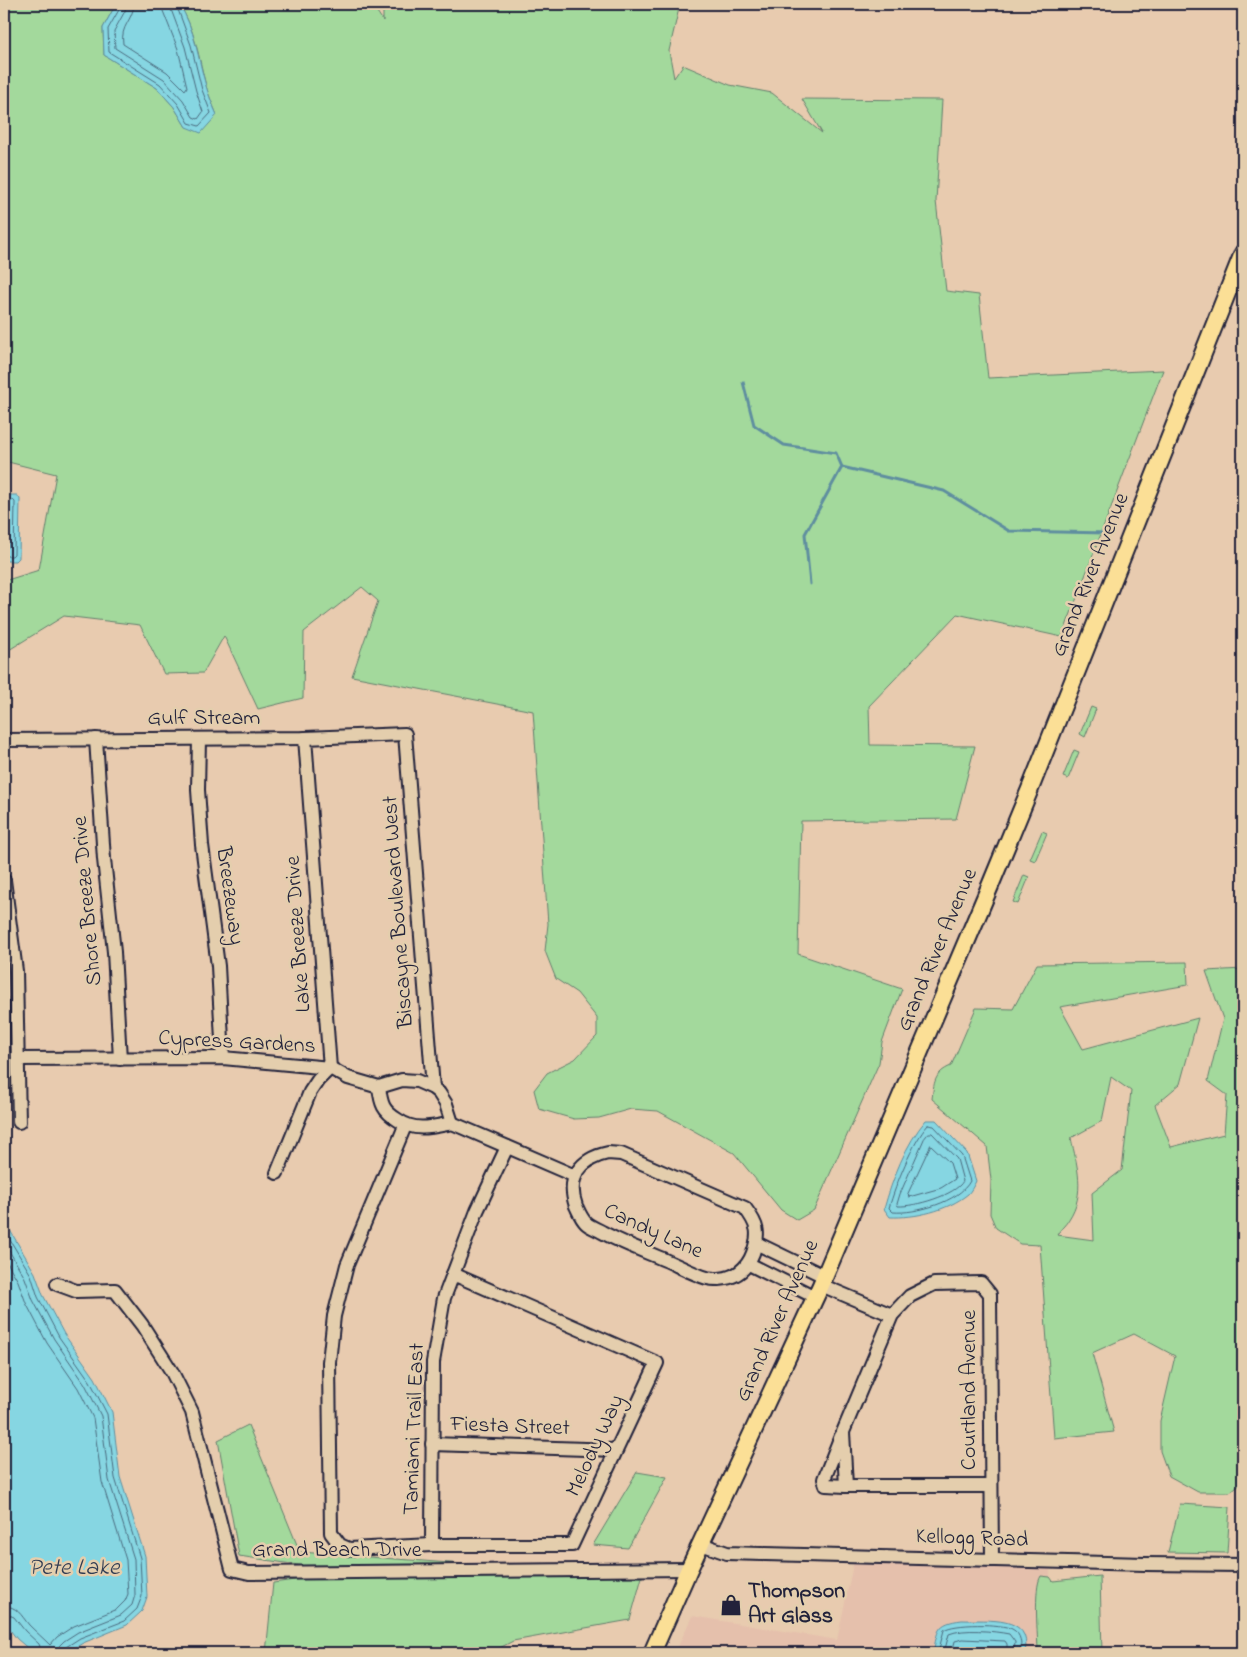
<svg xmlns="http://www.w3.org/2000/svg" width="1247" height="1657" viewBox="0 0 1247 1657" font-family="'Indie Flower',sans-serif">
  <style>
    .built { fill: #e5c0ac }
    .green { fill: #a3d99c; stroke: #627e6c; fill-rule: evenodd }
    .water { fill: #86d6e2; stroke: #5e8e9f }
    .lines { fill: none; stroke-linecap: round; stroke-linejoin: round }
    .shore { stroke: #4a6a7e; stroke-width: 1 }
    .stream { stroke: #5e8e9f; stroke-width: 3 }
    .minor-casing { stroke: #22223b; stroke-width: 16 }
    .major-casing { stroke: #22223b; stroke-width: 20 }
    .minor { stroke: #e4cead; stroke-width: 12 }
    .major { stroke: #fbdf96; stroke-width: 16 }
    .labels { text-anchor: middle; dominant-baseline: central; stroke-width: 5; stroke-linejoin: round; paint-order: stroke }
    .street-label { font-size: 22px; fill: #22223b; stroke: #e4cead }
    .poi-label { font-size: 22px; font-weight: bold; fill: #22223b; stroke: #e4cead; text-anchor: start }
    .water-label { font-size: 24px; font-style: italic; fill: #313d54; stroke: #e4cead }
  </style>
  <rect width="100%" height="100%" fill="#e8cbaf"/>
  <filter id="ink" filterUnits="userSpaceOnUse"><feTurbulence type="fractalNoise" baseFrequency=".02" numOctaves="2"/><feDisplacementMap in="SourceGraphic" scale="10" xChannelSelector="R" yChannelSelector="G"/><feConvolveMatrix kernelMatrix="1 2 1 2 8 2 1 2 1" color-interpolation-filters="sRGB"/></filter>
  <g filter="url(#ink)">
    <polygon class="built" points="854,1560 1050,1565 1050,1653 675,1653 692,1616 837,1640"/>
    <g class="green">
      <path d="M 4,4 L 116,4 L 103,28 L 104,55 L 157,88 L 174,107 L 186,127 L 217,115 C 213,105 209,96 206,86 C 199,59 195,28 179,4 L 372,4 L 383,21 L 383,4 L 680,4 L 669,51 L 674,78 L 683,65 L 730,85 L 772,93 L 822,133 L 802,99 L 942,100 L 936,201 L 946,291 L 979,295 L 988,378 L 1163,370 L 1062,637 L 957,614 L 869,706 L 870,745 L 975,746 L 956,819 L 801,821 L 798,954 L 902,989 L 882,1042 L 879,1063 L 814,1210 L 797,1220 L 781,1210 L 734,1153 L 658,1111 L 631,1109 L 599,1118 L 574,1119 L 539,1109 L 534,1090 L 547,1073 L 575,1059 L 597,1036 L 597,1018 L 577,993 L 556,979 L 545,951 L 548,924 L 533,711 L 352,676 L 378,601 L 362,587 L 304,632 L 303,698 L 258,709 L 224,636 L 203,673 L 164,674 L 140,625 L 64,616 L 4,653 L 4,581 L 39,570 L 56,474 L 4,461 Z"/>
      <polygon points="1091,707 1096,709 1085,737 1080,734"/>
      <polygon points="1074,750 1079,752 1068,779 1063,777"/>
      <polygon points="1042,831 1047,833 1035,861 1030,859"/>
      <polygon points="1024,875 1029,877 1018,904 1013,902"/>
      <path d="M 1187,962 L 1188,985 L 1060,1007 L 1083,1049 L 1198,1018 L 1180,1084 L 1155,1105 L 1171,1147 L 1224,1134 L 1227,1095 L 1208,1081 L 1223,1019 L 1206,971 L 1243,969 L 1243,1481 L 1230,1492 L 1198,1492 L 1169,1476 L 1160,1451 L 1160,1421 L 1175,1356 L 1134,1334 L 1092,1353 L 1114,1432 L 1054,1438 L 1040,1245 L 1020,1244 L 996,1228 L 990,1214 L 991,1180 L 987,1146 L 932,1099 C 934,1083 934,1073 951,1066 L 976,1008 L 1013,1009 L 1037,964 ZM 1111,1077 L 1131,1091 L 1122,1170 L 1092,1193 L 1094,1240 L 1057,1235 C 1060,1229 1066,1225 1069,1219 C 1086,1193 1077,1166 1071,1138 L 1102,1121 Z"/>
      <polygon points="248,1425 300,1552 642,1577 630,1620 513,1641 490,1653 266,1653 273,1583 302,1579 305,1566 239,1556 218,1440"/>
      <polygon points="637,1472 667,1477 628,1548 593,1545"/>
      <polygon points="1180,1504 1230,1507 1227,1553 1168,1552"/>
      <path d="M 1041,1576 L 1050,1577 L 1053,1581 L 1100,1576 L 1102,1653 L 1038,1653 C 1038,1637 1033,1588 1041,1576 Z"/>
    </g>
    <g class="water">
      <path d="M 116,4 L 179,4 C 195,28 198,59 206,86 C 209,96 213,106 217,115 L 201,133 L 186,127 L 174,107 L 157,88 L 104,55 L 103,28 Z"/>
      <polygon points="4,495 17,495 20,499 19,558 16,561 4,561"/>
      <path d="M 926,1120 L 936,1120 L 967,1153 L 976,1181 C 974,1185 971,1191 968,1194 C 947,1211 915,1218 890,1217 L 884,1209 C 892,1180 906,1143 926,1120 Z"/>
      <polygon points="4,1220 35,1273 43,1295 64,1334 95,1378 112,1412 120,1477 145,1556 147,1597 142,1611 127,1625 83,1643 66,1653 37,1653 31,1651 17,1639 4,1622"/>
      <path d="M 962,1620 C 987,1621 1033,1614 1025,1653 L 933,1653 C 938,1630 936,1623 962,1620 Z"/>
    </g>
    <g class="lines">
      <g class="shore">
        <polyline points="120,4 120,8 108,29 109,52 160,84 178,104 189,123 199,126 211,113 202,90 191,45 176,4"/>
        <polyline points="126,4 125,11 114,31 115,48 164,79 183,100 193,117 198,119 203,112 196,91 185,47 169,4"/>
        <path d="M 134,4 C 133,21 120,25 123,44 L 167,72 L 185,90 L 187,87 L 178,49 L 163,11 L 162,4"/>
        <polyline points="4,500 13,500 15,502 14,554 12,556 4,556"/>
        <polyline points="4,506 7,506 9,508 8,547 4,550"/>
        <path d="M 928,1125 L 934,1126 L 962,1156 L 970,1181 C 959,1202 915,1214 893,1212 L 889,1208 C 896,1184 912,1143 928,1125 Z"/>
        <path d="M 929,1133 L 932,1133 L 957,1159 L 963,1181 C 956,1195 914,1207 898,1206 L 897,1204 L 900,1194 L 924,1139 Z"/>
        <polygon points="931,1145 950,1163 955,1179 941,1188 909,1197 908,1194"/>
        <polyline points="4,1230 31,1275 38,1297 59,1337 90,1381 107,1414 115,1478 140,1558 142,1596 137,1609 124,1621 80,1638 66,1647 64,1653"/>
        <polyline points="4,1242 25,1278 33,1300 54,1339 85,1384 101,1416 109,1480 134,1559 135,1595 132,1605 121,1615 78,1632 64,1641 59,1646 58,1653"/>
        <path d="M 4,1257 L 18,1281 L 26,1303 L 47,1343 L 78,1388 L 93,1418 L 102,1482 L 126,1560 L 128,1594 L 125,1601 L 117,1609 L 74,1626 L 57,1637 L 50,1645 C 44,1639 35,1631 29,1625 C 21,1615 17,1606 4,1606"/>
        <polyline points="4,1613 14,1617 25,1631 39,1644 42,1653"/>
        <path d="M 938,1653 L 944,1630 C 953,1623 1002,1623 1012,1629 C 1022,1634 1021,1644 1021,1653"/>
        <path d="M 944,1653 L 949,1634 C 963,1628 994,1631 1009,1634 L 1015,1642 L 1014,1653"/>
        <polyline points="952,1653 955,1641 963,1639 1005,1641 1007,1644 1007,1653"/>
      </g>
      <g class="stream">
        <polyline points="743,382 754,425 784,445 836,453 842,467 944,491 1009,531 1107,533"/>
        <polyline points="810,584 805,534 842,467"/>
      </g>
      <g class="minor-casing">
        <g id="minor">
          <polyline points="96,739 104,859 114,952 120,1059"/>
          <polyline points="199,739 198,790 202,845 218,966 223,1058"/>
          <polyline points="4,740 305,738 405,734 433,1088"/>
          <polyline points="4,880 16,971 19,1122"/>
          <polyline points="18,1059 223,1058 330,1068 348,1078 379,1087 402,1080 417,1081 433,1088 439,1093 446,1104 452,1123"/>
          <path d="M 379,1087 C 381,1104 383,1111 398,1120 C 415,1132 432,1127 452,1123"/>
          <polyline points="452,1123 575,1176"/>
          <polyline points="405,1126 347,1265 334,1316 329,1362 331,1533 340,1545 349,1549 432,1545 572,1545 657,1363 453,1274"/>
          <path d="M 608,1153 L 621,1154 L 745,1208 C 758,1225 760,1233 753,1253 C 747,1269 736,1278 719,1279 C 715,1279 711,1279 707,1278 C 693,1274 679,1266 665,1260 C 644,1251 622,1243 602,1232 C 597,1229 590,1227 586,1223 C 581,1218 579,1212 576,1206 C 566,1178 580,1159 608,1153 Z"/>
          <polyline points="277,1173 310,1092 318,1080 330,1068 305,738"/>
          <polyline points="756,1243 824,1276"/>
          <polyline points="749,1264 815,1297"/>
          <polyline points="57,1284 76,1291 115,1290 142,1325 172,1372 192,1412 232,1569 249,1573 689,1569"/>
          <polyline points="821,1285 892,1315"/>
          <polyline points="841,1436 824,1479 826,1485 846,1486"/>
          <polyline points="432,1444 616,1450"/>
          <polyline points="991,1486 846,1486 843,1432 892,1315 910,1296 934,1284 981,1283 990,1294 992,1560"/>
          <polyline points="701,1544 727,1553 1145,1564 1243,1565"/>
          <polyline points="432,1545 433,1362 444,1298 477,1211 507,1147"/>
        </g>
      </g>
      <g class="major-casing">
        <polyline id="major" points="652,1653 689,1569 821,1285 990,886 1030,789 1243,253"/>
      </g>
      <use href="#minor" class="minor"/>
      <use href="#major" class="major"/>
    </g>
  </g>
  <defs>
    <g id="shop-bare" transform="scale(1.725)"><path d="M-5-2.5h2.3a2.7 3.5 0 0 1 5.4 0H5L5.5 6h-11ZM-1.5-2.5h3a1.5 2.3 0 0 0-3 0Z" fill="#22223b" stroke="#e4cead" stroke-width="2.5" paint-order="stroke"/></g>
  </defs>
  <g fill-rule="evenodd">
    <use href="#shop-bare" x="731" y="1605"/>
  </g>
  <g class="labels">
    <g class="street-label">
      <text transform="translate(1091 575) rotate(-68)">Grand River Avenue</text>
      <text x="204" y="719">Gulf Stream</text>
      <text transform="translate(229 896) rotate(82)">Breezeway</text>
      <text transform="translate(88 901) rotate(-95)">Shore Breeze Drive</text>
      <text transform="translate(399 912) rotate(-94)">Biscayne Boulevard West</text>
      <text transform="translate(299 934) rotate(-94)">Lake Breeze Drive</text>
      <text transform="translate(938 950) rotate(-67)">Grand River Avenue</text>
      <text transform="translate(237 1043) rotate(3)">Cypress Gardens</text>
      <text transform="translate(653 1232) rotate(24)">Candy Lane</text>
      <text transform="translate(778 1321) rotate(-66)">Grand River Avenue</text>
      <text transform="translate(970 1390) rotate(-90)">Courtland Avenue</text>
      <text transform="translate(510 1427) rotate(2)">Fiesta Street</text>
      <text transform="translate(415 1429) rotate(-88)">Tamiami Trail East</text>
      <text transform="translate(596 1446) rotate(-65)">Melody Way</text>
      <text transform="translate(972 1539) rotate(2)">Kellogg Road</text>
      <text x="337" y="1551">Grand Beach Drive</text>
    </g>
    <g class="poi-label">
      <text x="748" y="1592">Thompson<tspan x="748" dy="25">Art Glass</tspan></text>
    </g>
    <g class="water-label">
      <text x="74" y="1568">Pete Lake</text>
    </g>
  </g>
  <rect width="1247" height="1657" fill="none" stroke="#e4cead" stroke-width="20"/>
  <rect x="10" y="10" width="1227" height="1637" fill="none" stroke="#22223b" stroke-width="2" filter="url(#ink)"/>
</svg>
